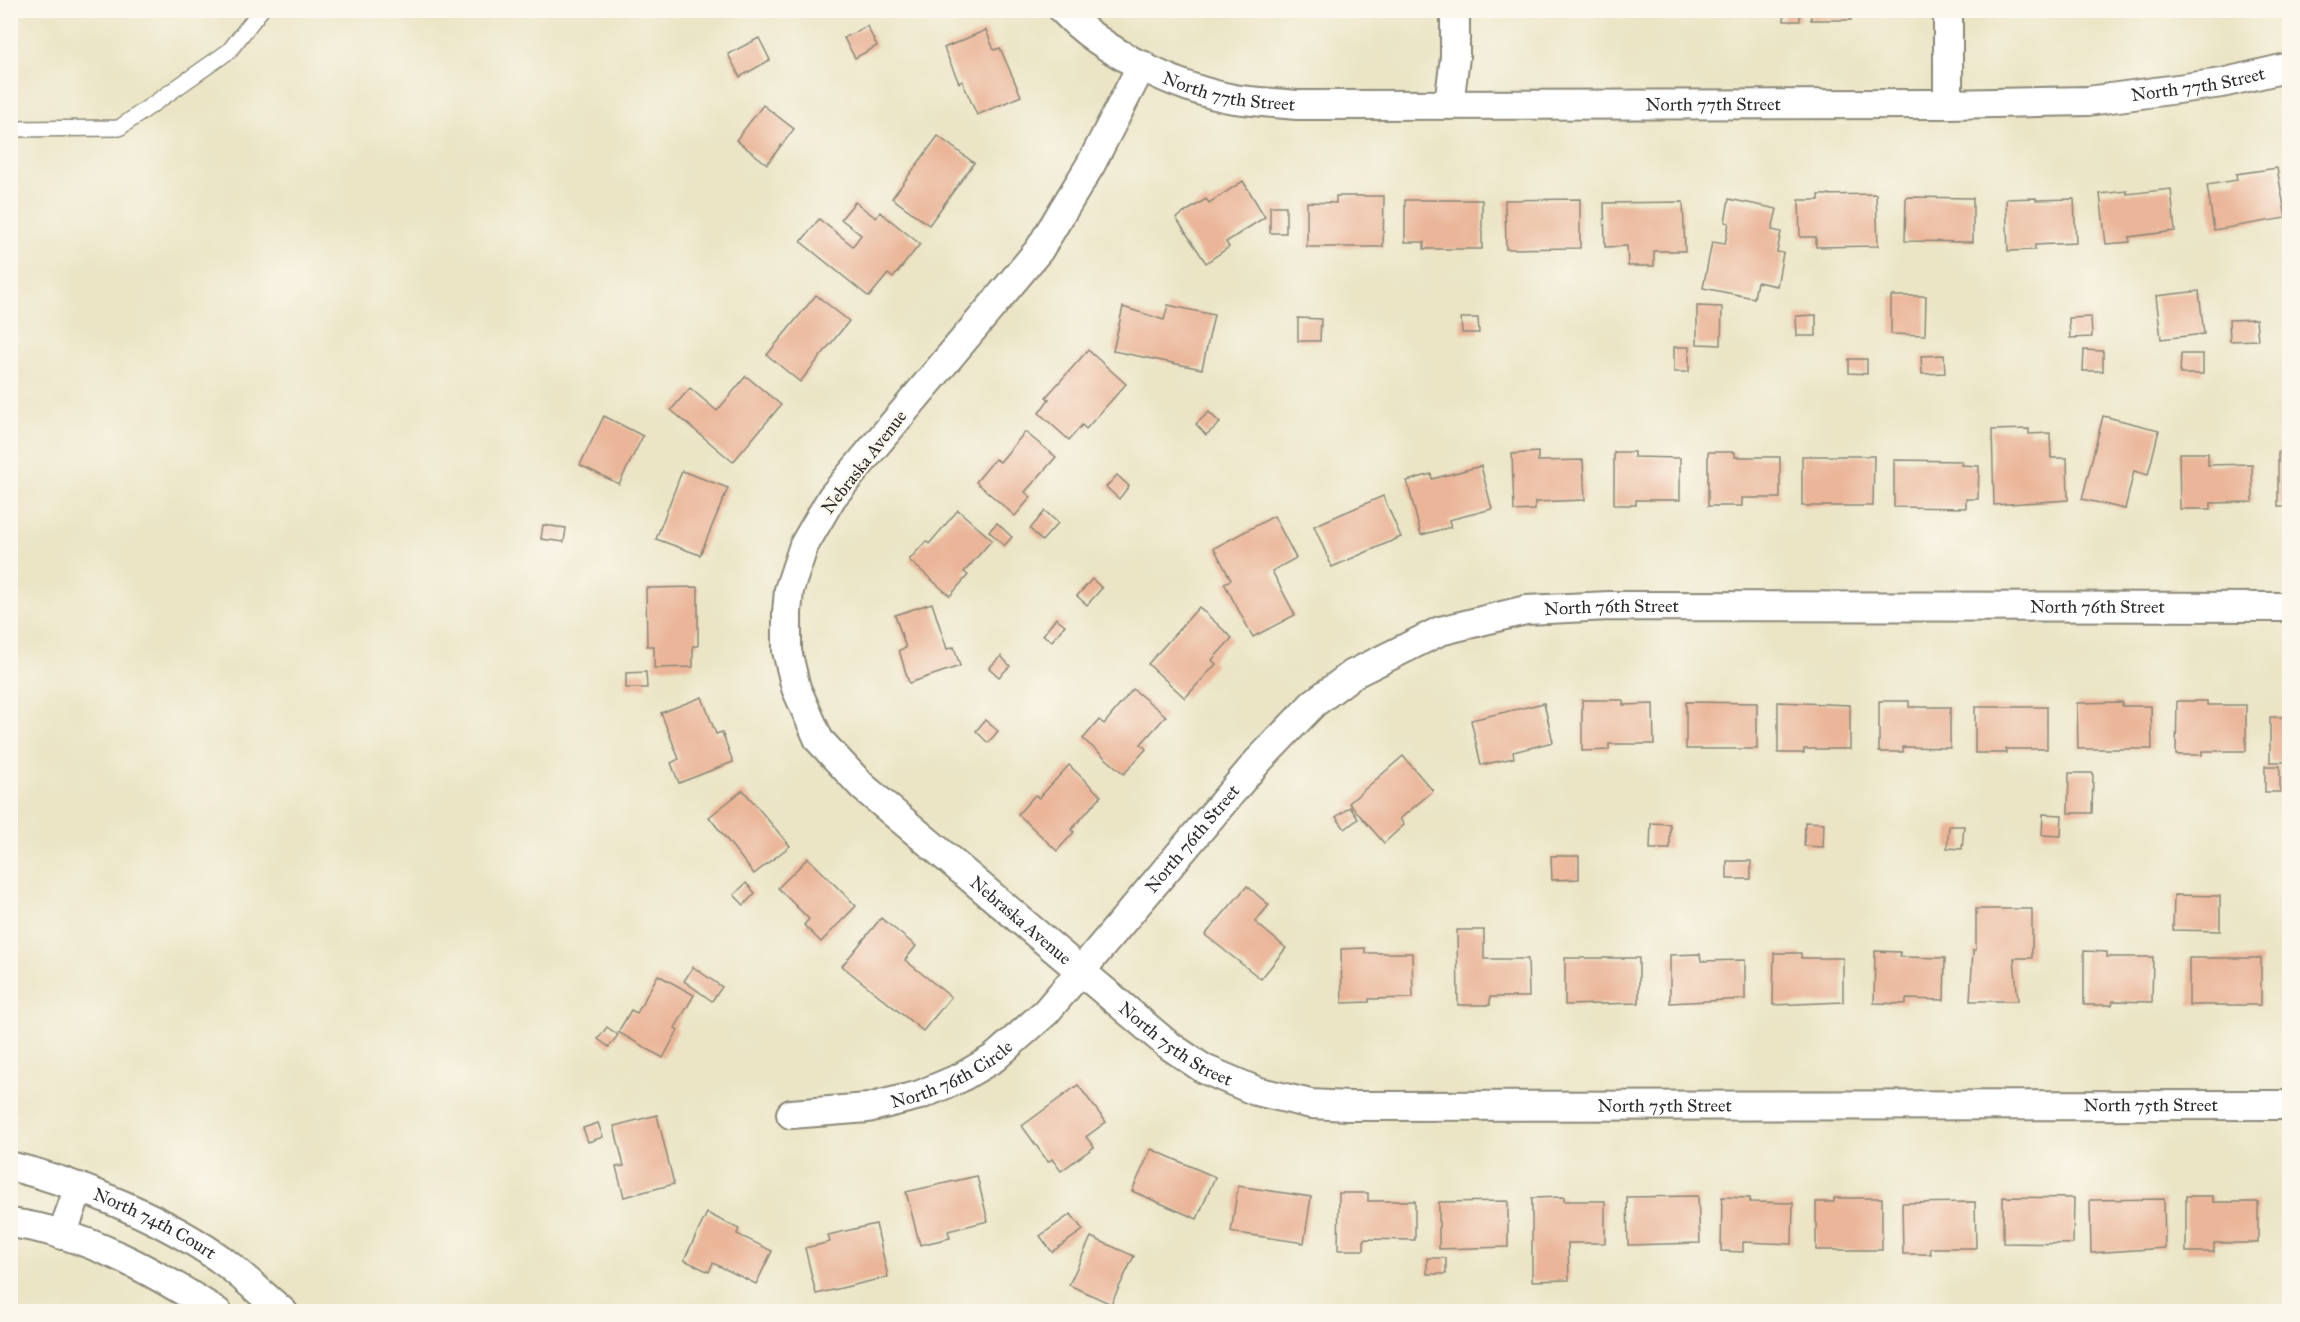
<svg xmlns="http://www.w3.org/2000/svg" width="2300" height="1322" viewBox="0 0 2300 1322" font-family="'IM FELL Great Primer',serif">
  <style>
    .building { fill: #eab598 }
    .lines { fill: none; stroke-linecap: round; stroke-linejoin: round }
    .lane-casing { stroke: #8b8878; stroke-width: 18 }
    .street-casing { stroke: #8b8878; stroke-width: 32 }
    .lane { stroke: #fff; stroke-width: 15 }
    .street { stroke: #fff; stroke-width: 28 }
    .labels { text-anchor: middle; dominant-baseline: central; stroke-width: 4.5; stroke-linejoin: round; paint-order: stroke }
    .street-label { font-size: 18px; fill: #2b2b2b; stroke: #fbf7ec }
  </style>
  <rect width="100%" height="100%" fill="#fbf7ec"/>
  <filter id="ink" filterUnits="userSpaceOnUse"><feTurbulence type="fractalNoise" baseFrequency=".0167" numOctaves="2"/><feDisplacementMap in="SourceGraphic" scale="12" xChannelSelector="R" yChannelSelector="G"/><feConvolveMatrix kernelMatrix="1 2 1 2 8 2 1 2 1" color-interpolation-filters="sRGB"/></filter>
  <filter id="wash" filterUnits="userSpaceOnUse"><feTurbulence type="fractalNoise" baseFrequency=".008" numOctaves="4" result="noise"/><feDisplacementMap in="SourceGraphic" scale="24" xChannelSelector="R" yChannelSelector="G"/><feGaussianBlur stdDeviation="1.35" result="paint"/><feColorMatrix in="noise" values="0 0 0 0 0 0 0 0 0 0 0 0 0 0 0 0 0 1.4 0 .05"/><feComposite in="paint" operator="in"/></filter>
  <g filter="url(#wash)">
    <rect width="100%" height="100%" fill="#ebe5c6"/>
    <g id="blocks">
      <g class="building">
        <rect x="1784" y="10" width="16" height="11"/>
        <rect x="1811" y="10" width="40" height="10"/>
        <polygon points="2088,10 2136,10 2136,15 2088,14"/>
        <polygon points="867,26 877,46 855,58 844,38"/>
        <polygon points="986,30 994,50 1000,48 1021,96 977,115 962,81 959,83 944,48"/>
        <polygon points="759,38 770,60 740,77 728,54"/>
        <polygon points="763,105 794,129 767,164 736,140"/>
        <polygon points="938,136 974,163 929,225 892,198"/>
        <polygon points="2277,168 2286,218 2214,230 2207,185 2237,180 2236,174"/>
        <polygon points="1243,181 1265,217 1226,242 1229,247 1206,263 1176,218 1206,199 1209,203"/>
        <polygon points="2171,189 2175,231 2129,237 2130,242 2106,244 2100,194 2127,191 2127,194"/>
        <polygon points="1876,194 1878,246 1816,247 1816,237 1800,237 1799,200 1819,200 1819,195"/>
        <polygon points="1336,196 1384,196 1383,247 1307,247 1307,202 1336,203"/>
        <polygon points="1906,197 1973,198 1973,242 1905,241"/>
        <polygon points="2036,198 2036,200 2074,199 2076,243 2035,245 2035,250 2008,251 2006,199"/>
        <polygon points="1580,199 1580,248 1506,249 1505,200"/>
        <polygon points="1729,199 1777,209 1772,230 1781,232 1777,252 1783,253 1777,286 1757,282 1754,298 1703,288 1712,242 1725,244 1729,223 1725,222"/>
        <polygon points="1405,200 1482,200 1482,249 1424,249 1424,242 1405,242"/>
        <polygon points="855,202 876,218 880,212 920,244 893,278 888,274 869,297 801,242 819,219 853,246 861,235 841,219"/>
        <polygon points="1683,202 1685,251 1654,251 1654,266 1628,266 1627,246 1605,247 1604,203"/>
        <rect x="1270" y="206" width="16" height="27"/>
        <polygon points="2199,291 2204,334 2161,339 2156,296"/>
        <polygon points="816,295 849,321 800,382 767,355"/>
        <polygon points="1891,296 1926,296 1925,335 1891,334"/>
        <polygon points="1168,305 1214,315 1202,369 1113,351 1123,307 1164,320"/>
        <polygon points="1697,306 1722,307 1721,345 1697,344"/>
        <polygon points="1816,315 1816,336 1797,336 1796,316"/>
        <polygon points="2091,317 2092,337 2070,338 2069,318"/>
        <polygon points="1298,318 1321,319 1320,341 1298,341"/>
        <polygon points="1461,318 1478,318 1479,333 1462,333"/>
        <polygon points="2256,319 2258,340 2230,341 2229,320"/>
        <rect x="1674" y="347" width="15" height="25"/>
        <polygon points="1088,350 1126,384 1086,429 1082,425 1069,440 1039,413 1049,399 1046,397"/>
        <polygon points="2084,350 2103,351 2103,371 2083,371"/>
        <polygon points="2181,354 2203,354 2203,374 2180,374"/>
        <polygon points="1944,355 1945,373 1922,374 1921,356"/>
        <polygon points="1849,359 1867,359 1867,374 1849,373"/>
        <polygon points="746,376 781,405 733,462 671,410 690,388 717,411"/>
        <polygon points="1209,412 1220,423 1206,435 1196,424"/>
        <polygon points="604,416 643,436 619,484 580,465"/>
        <polygon points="2103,416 2159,430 2148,475 2134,471 2125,509 2082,499"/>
        <polygon points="2029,429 2029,434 2050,433 2051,458 2067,458 2068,500 1994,505 1992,430"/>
        <polygon points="1025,432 1056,457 1025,492 1031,497 1015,516 976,482 995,459 1000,462"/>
        <polygon points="1538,452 1538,461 1583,460 1585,500 1535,502 1535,510 1514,511 1512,454"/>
        <polygon points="1614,452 1634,452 1634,457 1680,458 1680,500 1636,500 1636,505 1614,505"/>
        <polygon points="1708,452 1735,452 1735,457 1780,457 1780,498 1742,498 1742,506 1708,506"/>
        <rect x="2278" y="452" width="12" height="54"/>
        <polygon points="2179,453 2208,453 2208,465 2252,464 2253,502 2211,503 2211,509 2180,509"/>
        <polygon points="1802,456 1874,456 1873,506 1802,506"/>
        <polygon points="1894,460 1962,461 1961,465 1979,466 1978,499 1966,499 1966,508 1894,507"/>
        <polygon points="1481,466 1492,509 1449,520 1451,527 1421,535 1407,481 1431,474 1432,479"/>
        <polygon points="682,471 728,488 700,555 656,539"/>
        <polygon points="1117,475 1129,486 1119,499 1106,487"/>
        <polygon points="1383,496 1401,537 1332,567 1314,526"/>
        <polygon points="958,510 992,540 964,572 968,575 950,596 909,560 926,541 929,544"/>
        <polygon points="1045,511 1058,523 1042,541 1030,529"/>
        <polygon points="1274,516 1296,558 1272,571 1295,615 1253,637 1224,583 1231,580 1214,548"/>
        <polygon points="997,523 1012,537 1004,546 989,531"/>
        <polygon points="543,525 566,528 564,542 541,539"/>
        <polygon points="1092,579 1102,588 1087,605 1077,596"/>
        <polygon points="698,587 698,646 693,646 693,667 654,668 654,646 647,646 646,588"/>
        <polygon points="932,603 947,649 954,647 960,666 909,683 899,650 906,648 895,615"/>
        <polygon points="1199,607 1232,638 1212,660 1216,664 1185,698 1148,664"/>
        <polygon points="1056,618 1065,625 1052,641 1043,635"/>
        <polygon points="1001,656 1010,666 999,677 989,668"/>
        <polygon points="646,672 647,688 626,688 626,673"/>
        <polygon points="1133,689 1166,716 1141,744 1146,749 1124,774 1083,739 1099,720 1104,724"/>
        <polygon points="702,697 716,734 722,732 733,762 679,783 671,763 679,759 661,713"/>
        <polygon points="1582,700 1623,700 1623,705 1653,704 1654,744 1609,744 1609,750 1582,751"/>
        <polygon points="1879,701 1909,701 1909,707 1950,707 1950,748 1903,747 1903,752 1879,752"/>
        <polygon points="2177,701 2207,701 2207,705 2246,705 2246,751 2202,751 2202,755 2176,755"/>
        <polygon points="1686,702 1757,703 1757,749 1686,749"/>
        <polygon points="1778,702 1850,705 1850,749 1804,749 1804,753 1778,753"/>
        <polygon points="2122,702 2122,706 2151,706 2152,749 2078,749 2077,703"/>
        <polygon points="1544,703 1553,742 1513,752 1514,758 1481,765 1471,720"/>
        <polygon points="1975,707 2047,707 2047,749 2006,749 2006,753 1975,753"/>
        <rect x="2270" y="717" width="20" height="45"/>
        <polygon points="985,720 998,731 988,743 976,731"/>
        <polygon points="1403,756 1433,791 1400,819 1404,825 1384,843 1349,803"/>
        <polygon points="1069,765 1101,796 1071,830 1074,832 1057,851 1018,814 1035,795 1039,798"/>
        <rect x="2265" y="766" width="15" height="26"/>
        <polygon points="2069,773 2093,773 2092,813 2068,813"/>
        <polygon points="743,790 790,846 754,874 709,817"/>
        <polygon points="1350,807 1358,819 1345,829 1336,817"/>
        <polygon points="2043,814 2062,815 2061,836 2042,835"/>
        <polygon points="1805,822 1824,823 1823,847 1804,846"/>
        <polygon points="1651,823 1670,824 1670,849 1650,849"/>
        <polygon points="1949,826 1964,826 1962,849 1947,848"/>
        <polygon points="1551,856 1579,856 1579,879 1552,880"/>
        <polygon points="808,858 856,906 821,942 804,925 809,919 778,888"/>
        <rect x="1727" y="861" width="24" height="18"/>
        <polygon points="746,883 755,893 744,905 734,895"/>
        <polygon points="1247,886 1269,905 1255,922 1286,948 1261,979 1205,935"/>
        <polygon points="2174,895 2220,896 2220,931 2173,930"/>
        <polygon points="1976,909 2032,909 2032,958 2014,958 2018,1001 1970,1001 1973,950 1976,950"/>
        <polygon points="881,918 916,946 905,960 951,997 923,1031 842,966"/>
        <polygon points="1457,930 1484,930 1484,959 1528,959 1529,997 1490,997 1490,1005 1458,1005"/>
        <polygon points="1365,948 1365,953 1412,953 1413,998 1369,999 1369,1002 1342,1003 1341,949"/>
        <polygon points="1875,951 1900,952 1900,957 1945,958 1944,1000 1906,999 1906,1004 1874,1003"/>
        <polygon points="2084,951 2107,952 2107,957 2153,957 2152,1002 2113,1001 2112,1005 2084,1005"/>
        <polygon points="1774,953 1801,953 1801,958 1843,958 1843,1002 1773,1005"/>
        <polygon points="1700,954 1701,961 1745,960 1745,999 1670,1003 1670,955"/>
        <polygon points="1565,958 1639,958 1639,1003 1565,1005"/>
        <rect x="2189" y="958" width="72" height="47"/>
        <polygon points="693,967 722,987 712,1001 684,981"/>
        <polygon points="658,975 694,995 675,1028 678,1030 663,1058 618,1032 631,1010 637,1013"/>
        <polygon points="607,1027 618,1035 609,1047 598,1039"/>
        <polygon points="1078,1085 1106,1122 1086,1137 1094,1147 1061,1171 1052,1159 1048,1162 1022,1126"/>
        <polygon points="657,1115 674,1184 624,1197 616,1167 624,1166 614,1126"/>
        <polygon points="598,1123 603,1137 588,1142 583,1128"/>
        <polygon points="1151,1149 1215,1177 1197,1219 1132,1191"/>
        <polygon points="977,1176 988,1221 948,1231 950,1238 920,1245 906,1192"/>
        <polygon points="1238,1186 1311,1197 1304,1243 1231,1232"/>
        <polygon points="1339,1193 1368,1193 1368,1201 1415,1201 1415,1240 1364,1239 1364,1250 1338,1250"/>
        <polygon points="1698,1196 1700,1243 1628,1245 1627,1197"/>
        <polygon points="2186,1196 2213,1196 2213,1202 2258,1202 2258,1243 2214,1243 2214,1252 2186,1252"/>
        <polygon points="1564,1197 1564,1201 1605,1201 1605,1243 1568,1243 1569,1280 1532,1281 1532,1198"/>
        <polygon points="1722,1197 1750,1198 1750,1202 1793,1203 1792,1244 1743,1242 1743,1252 1721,1251"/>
        <polygon points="2003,1197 2074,1198 2073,1244 2003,1243"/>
        <polygon points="1834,1198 1882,1198 1882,1250 1816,1250 1816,1202 1834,1202"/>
        <polygon points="2164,1199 2165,1248 2091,1253 2090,1200"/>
        <polygon points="1508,1201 1508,1247 1439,1249 1439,1202"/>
        <polygon points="2286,1201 2290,1201 2290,1250 2285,1250"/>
        <polygon points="1975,1202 1976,1248 1930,1248 1931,1254 1903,1254 1902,1203"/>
        <polygon points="707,1213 739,1229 737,1234 772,1251 756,1284 713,1263 709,1272 684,1260"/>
        <polygon points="1071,1214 1083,1230 1052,1252 1040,1236"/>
        <polygon points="876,1224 888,1277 816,1294 805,1248 830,1242 828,1235"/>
        <polygon points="1091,1237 1134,1256 1111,1304 1069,1285"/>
        <rect x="1427" y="1258" width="19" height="16"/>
      </g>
    </g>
  </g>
  <g filter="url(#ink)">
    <use href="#blocks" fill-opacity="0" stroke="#8b8878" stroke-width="1.5"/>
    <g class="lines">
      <g class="lane-casing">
        <polyline id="lane" points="10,129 119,128 229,51 261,10"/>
      </g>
      <g class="street-casing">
        <g id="street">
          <path id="s1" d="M 1063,10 C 1102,52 1178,89 1234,99 C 1255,102 1277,103 1298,105 L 1948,104 L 2088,101 L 2222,83 L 2290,67"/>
          <path id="s2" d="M 1142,65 L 1091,164 L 1039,250 L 832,497 L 804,545 L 789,590 L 787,613 L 787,651 L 796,688 L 819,740 L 863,787 L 1167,1044 L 1204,1069 L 1256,1091 L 1311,1104 L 1348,1106 L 2290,1105"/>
          <polyline points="1449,104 1455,57 1455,10"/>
          <polyline points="1948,104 1948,10"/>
          <path id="s3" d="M 791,1114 L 868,1108 L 920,1095 L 960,1078 L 994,1058 L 1046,1012 L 1258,761 L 1314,703 L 1353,674 L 1440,631 L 1526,610 L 1610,606 L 2290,607"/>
          <path id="s4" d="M 10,1166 C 79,1183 170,1221 227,1264 C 246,1279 264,1296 283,1312"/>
          <path d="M 10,1223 C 84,1232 155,1272 217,1312"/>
          <polyline points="62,1235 79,1187"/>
        </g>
      </g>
      <use href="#lane" class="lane"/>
      <use href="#street" class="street"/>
    </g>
  </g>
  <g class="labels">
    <g class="street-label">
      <text stroke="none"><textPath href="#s1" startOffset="1161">North 77th Street</textPath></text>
      <text stroke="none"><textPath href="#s1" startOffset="189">North 77th Street</textPath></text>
      <text stroke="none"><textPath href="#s1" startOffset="675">North 77th Street</textPath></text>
      <text transform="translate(864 462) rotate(-52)">Nebraska Avenue</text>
      <text stroke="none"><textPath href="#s3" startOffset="1498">North 76th Street</textPath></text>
      <text stroke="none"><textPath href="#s3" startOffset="1012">North 76th Street</textPath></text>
      <text stroke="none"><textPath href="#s3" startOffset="510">North 76th Street</textPath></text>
      <text stroke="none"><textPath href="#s2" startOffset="1064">Nebraska Avenue</textPath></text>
      <text stroke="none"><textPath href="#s2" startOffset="1263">North 75th Street</textPath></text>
      <text stroke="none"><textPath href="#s3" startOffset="168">North 76th Circle</textPath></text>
      <text stroke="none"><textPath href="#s2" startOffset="2253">North 75th Street</textPath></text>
      <text stroke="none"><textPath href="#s2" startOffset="1767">North 75th Street</textPath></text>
      <text stroke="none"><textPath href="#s4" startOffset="156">North 74th Court</textPath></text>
    </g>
  </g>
  <rect width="2300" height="1322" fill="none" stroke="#fbf7ec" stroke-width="36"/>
</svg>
